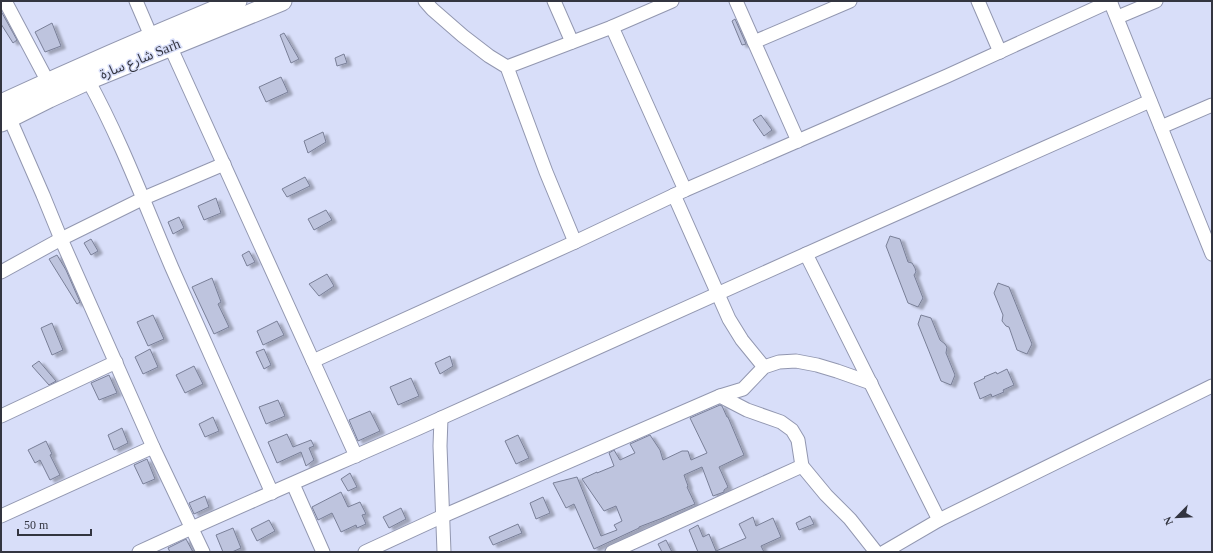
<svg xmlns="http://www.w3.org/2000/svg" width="1213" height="553" viewBox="0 0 1213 553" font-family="'Times New Roman','Noto Sans Arabic',serif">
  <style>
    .building { fill: #bec4de; stroke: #797f97; filter: url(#shadow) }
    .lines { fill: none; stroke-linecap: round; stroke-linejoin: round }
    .minor-casing { stroke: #9297b0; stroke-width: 15 }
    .highway-casing { stroke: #9297b0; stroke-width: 21 }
    .minor { stroke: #fff; stroke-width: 13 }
    .highway { stroke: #fff; stroke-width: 19 }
    .labels { text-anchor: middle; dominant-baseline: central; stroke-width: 3; stroke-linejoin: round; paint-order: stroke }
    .street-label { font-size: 14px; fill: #333540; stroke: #d8def9 }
  </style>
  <defs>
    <filter id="shadow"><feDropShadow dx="4.5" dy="2.5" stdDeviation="1" flood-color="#0004"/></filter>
  </defs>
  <rect width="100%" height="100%" fill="#d8def9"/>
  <g class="building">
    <polygon points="1,11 17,40 13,43 1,24"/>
    <polygon points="735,19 746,44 742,45 732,21"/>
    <polygon points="52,23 61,46 45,52 35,32"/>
    <polygon points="284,33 299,59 291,63 280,35"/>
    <polygon points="344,54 347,63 337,66 335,58"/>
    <polygon points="281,77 288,92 266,102 259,87"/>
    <polygon points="761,115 772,130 764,136 753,120"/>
    <polygon points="323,132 326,142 308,153 304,141"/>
    <polygon points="305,177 310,186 287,197 282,189"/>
    <polygon points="216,198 221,213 204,220 198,206"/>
    <polygon points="326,210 332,220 314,230 308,219"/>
    <polygon points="179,217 184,228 173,234 168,222"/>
    <polygon points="890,236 900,239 908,262 912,263 915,268 916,272 914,275 923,298 918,307 908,303 886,246"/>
    <polygon points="91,239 98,251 91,255 84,243"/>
    <polygon points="249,251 255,262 247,266 242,255"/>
    <polygon points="57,255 66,270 80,302 77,304 49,259"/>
    <polygon points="327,274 334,286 319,296 309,284"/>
    <polygon points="212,278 221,302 218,304 229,327 214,334 192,287"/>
    <polygon points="998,283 1009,287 1032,344 1027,354 1017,350 1009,327 1006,326 1002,321 1003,315 994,293"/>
    <polygon points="153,315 164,339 148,346 137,322"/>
    <polygon points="921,315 931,318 940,340 945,344 947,347 946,353 955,375 951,385 941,381 918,324"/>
    <polygon points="277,321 284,335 263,345 257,331"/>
    <polygon points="52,323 63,350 52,355 41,328"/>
    <polygon points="150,349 158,367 143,374 135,357"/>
    <polygon points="264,349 271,365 264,369 256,352"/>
    <polygon points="450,356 453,366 440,374 435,363"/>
    <polygon points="39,361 56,381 49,385 32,366"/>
    <polygon points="194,366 203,384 185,393 176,375"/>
    <polygon points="1007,369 1014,385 1003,390 1004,392 992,397 991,394 980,399 974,383 985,378 984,377 996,372 997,374"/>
    <polygon points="109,375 117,393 99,400 91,383"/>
    <polygon points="411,378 419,396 398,405 390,387"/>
    <polygon points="278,400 285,416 266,424 259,407"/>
    <polygon points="720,405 722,406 727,417 728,417 744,455 719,467 728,487 724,490 724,492 713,496 702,467 684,475 688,486 687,487 695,504 660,519 639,527 639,528 594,549 574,504 566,508 553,483 577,477 601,536 617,530 614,525 622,521 616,506 604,511 582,479 597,472 597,473 614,466 609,453 614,450 620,460 635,453 630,444 650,435 660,450 663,460 682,451 688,451 691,460 707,453 690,418"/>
    <polygon points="370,411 380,431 358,441 349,420"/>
    <polygon points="213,417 219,431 205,437 199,424"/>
    <polygon points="122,428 128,443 114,450 108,435"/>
    <polygon points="287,434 293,447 311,440 314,446 309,448 314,460 306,466 301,452 277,463 268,442"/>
    <polygon points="518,435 529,458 516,464 505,441"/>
    <polygon points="46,441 52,454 50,455 60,475 50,480 40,460 35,463 28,450"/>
    <polygon points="147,459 155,479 143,484 134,465"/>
    <polygon points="350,473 357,487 348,491 341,479"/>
    <polygon points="341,492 348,507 360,502 366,514 362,515 366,524 357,528 356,525 341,532 332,513 318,520 312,507"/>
    <polygon points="205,496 209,507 194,514 189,503"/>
    <polygon points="543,497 550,513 536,519 530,503"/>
    <polygon points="401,508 406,519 389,528 383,517"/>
    <polygon points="810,516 814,524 799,530 796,523"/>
    <polygon points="753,517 756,526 773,518 781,537 761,546 764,552 698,552 689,530 698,525 703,537 709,534 716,551 746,538 739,524"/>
    <polygon points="269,520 275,531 257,541 251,529"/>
    <polygon points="518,524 522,533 493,545 489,537"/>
    <polygon points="233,528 241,548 232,552 223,552 216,535"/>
    <polygon points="186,539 193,552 170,552 168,548"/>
    <polygon points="666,540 672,552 662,552 658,544"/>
  </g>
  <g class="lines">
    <g class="minor-casing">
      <g id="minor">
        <polyline points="5,1 48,82"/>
        <polyline points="136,1 151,36"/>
        <polyline points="425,1 432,9 463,36 489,56 507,67 546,172 575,242"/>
        <polyline points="554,1 572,42"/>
        <polyline points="736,1 798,141"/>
        <polyline points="978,1 1000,52"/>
        <polyline points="1110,1 1212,254"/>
        <polyline points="1118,17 1156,1"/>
        <polyline points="612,27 685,190"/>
        <polyline points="754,42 850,1"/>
        <polyline points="170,46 313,361 356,456"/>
        <polyline points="507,67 612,27 672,1"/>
        <path d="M 88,80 C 121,140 145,205 172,268 C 205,343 239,418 272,493"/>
        <polyline points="9,117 43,195 61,239 153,447 203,552"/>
        <polyline points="1161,127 1212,105"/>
        <polyline points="674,195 729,319 742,340 764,367"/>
        <polyline points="806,254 939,520"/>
        <polyline points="1,272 61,239 144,198 224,164"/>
        <polyline points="313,361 575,242 685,190 947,76 1111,1"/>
        <polyline points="720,396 747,410 781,422 792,430 798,440 802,466 826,495 850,519 876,552"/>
        <polyline points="1,416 116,362"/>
        <polyline points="441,418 440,446 444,552"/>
        <polyline points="293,484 323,552"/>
        <polyline points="1,516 153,447"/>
        <path d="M 139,552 C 232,509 326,469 419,428 C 662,318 906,209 1150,101"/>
        <polyline points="365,552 443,516 720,396 743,389 764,367 779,362 796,361 817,365 837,371 871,383"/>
        <polyline points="612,552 802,466"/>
        <polyline points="884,552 939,520 1212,386"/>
      </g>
    </g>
    <g class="highway-casing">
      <g id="highway">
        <path d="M 1,104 C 79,68 157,34 237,1"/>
        <polyline points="1,122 49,98 88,80 282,1"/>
      </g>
    </g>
    <use href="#minor" class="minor"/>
    <use href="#highway" class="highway"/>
  </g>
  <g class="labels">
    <g class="street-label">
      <text transform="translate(140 59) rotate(-22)">شارع سارة Sarh</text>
    </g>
  </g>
  <rect width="1213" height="553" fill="none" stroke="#333540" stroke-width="4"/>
  <g transform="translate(1177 517) rotate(246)" stroke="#d8def9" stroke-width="3" paint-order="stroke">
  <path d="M0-3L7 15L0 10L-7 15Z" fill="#333540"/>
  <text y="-6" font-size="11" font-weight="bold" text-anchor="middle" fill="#333540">N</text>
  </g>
  <path d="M18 529v6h73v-6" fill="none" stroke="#333540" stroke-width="2"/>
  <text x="24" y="529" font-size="12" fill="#333540" stroke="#d8def9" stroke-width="3" paint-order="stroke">50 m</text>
</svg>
